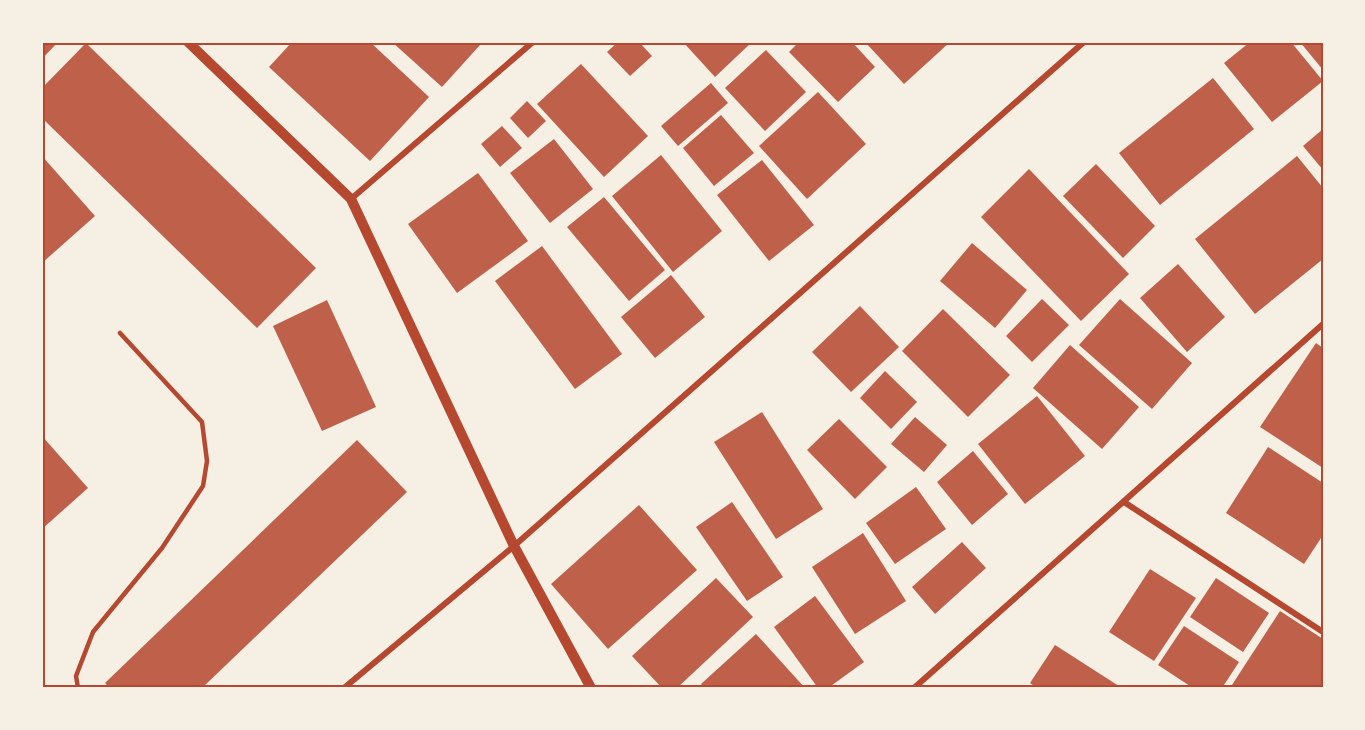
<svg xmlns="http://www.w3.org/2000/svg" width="1365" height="730" viewBox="0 0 1365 730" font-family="'Crimson Pro',serif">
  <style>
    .building { fill: #bf614a }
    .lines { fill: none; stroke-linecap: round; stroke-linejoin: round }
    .service { stroke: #b5482f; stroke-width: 4.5 }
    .minor { stroke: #b5482f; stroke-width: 6 }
    .tertiary { stroke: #b5482f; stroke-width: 10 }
    .neatline { fill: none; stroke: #b5482f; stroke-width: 2 }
  </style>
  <rect width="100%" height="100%" fill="#f6efe4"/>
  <g class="building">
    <polygon points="42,42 58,42 42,59"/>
    <polygon points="292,42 370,42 429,97 370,161 269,67"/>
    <polygon points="392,42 477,42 480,45 442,87"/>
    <polygon points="618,42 639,42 652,56 630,76 607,52"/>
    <polygon points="683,42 752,42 715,77"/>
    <polygon points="799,42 852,42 875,67 838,102 789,52"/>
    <polygon points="865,42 950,42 904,84"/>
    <polygon points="1250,42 1291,42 1323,81 1272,122 1224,63"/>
    <polygon points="1300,42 1323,42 1323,70"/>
    <polygon points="86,43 316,268 257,328 42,118 42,88"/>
    <polygon points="766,50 806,92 765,131 725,88"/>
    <polygon points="581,64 648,136 604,177 537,104"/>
    <polygon points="1213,78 1254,129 1160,205 1119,153"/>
    <polygon points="711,83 728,103 678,146 661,126"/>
    <polygon points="818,92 866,144 807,199 759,146"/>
    <polygon points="527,101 546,121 528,138 510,118"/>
    <polygon points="721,115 754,153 714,186 683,148"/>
    <polygon points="502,126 522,148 500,167 481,144"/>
    <polygon points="1323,129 1323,170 1303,146"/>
    <polygon points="554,139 593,189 550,223 510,173"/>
    <polygon points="661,155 722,231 673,272 612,196"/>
    <polygon points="42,156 95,216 42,263"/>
    <polygon points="1297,156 1323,188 1323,259 1255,314 1195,239"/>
    <polygon points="762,160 814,225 769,261 717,195"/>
    <polygon points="1096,164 1155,226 1123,258 1063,196"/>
    <polygon points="1029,169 1129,274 1081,321 981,217"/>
    <polygon points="478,173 528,241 457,293 408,224"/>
    <polygon points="604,197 665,270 629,301 567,227"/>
    <polygon points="972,243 1027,290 995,328 940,281"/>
    <polygon points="542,246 622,354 575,389 495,281"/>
    <polygon points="1178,264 1225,317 1187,352 1140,298"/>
    <polygon points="671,275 705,317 655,358 621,317"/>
    <polygon points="1042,299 1069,325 1032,362 1006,336"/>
    <polygon points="1120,299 1192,363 1152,409 1079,345"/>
    <polygon points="327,300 376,407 322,431 273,326"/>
    <polygon points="860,306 899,347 851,392 812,352"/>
    <polygon points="943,309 1010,375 968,417 902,351"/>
    <polygon points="1316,343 1323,348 1323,468 1260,427"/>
    <polygon points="1070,345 1139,407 1102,449 1033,388"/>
    <polygon points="885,371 917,402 891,429 860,398"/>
    <polygon points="1037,396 1085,456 1025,504 978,444"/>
    <polygon points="762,412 823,509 776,539 714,442"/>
    <polygon points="915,417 947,445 924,472 891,444"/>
    <polygon points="839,419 887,467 855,499 807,450"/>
    <polygon points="42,436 88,488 42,529"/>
    <polygon points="357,440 407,492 202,688 110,688 105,683"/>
    <polygon points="1268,447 1323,483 1323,535 1304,564 1226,513"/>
    <polygon points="973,451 1008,494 972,525 937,482"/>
    <polygon points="916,487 946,529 895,564 866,523"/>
    <polygon points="732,502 783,577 747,601 696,527"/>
    <polygon points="639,505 697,570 608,649 551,584"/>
    <polygon points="863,533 906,601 855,634 812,567"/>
    <polygon points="962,542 986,568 935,614 912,587"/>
    <polygon points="1150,569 1196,598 1154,661 1109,632"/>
    <polygon points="716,578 753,617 677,688 662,688 632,656"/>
    <polygon points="1216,578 1269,613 1243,652 1190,617"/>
    <polygon points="815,596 864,662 828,688 818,688 774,627"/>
    <polygon points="1280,611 1323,639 1323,688 1230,688"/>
    <polygon points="1184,626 1239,662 1222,688 1193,688 1158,665"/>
    <polygon points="756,634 805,688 705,688 701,684"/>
    <polygon points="1055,645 1122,688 1037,688 1030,683"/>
  </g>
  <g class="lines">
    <polyline class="service" points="78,688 76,676 93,632 162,548 203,486 207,461 202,422 120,333"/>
    <g class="minor">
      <polyline points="351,199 533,42"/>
      <polyline points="1124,502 1323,632"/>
      <polyline points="344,688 514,546 1084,42"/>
      <polyline points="914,688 1323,324"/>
    </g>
    <polyline class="tertiary" points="188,42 351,199 514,546 591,688"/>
  </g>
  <rect width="1365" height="730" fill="none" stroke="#f6efe4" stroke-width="87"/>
  <rect x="44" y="44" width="1278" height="642" class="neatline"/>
</svg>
